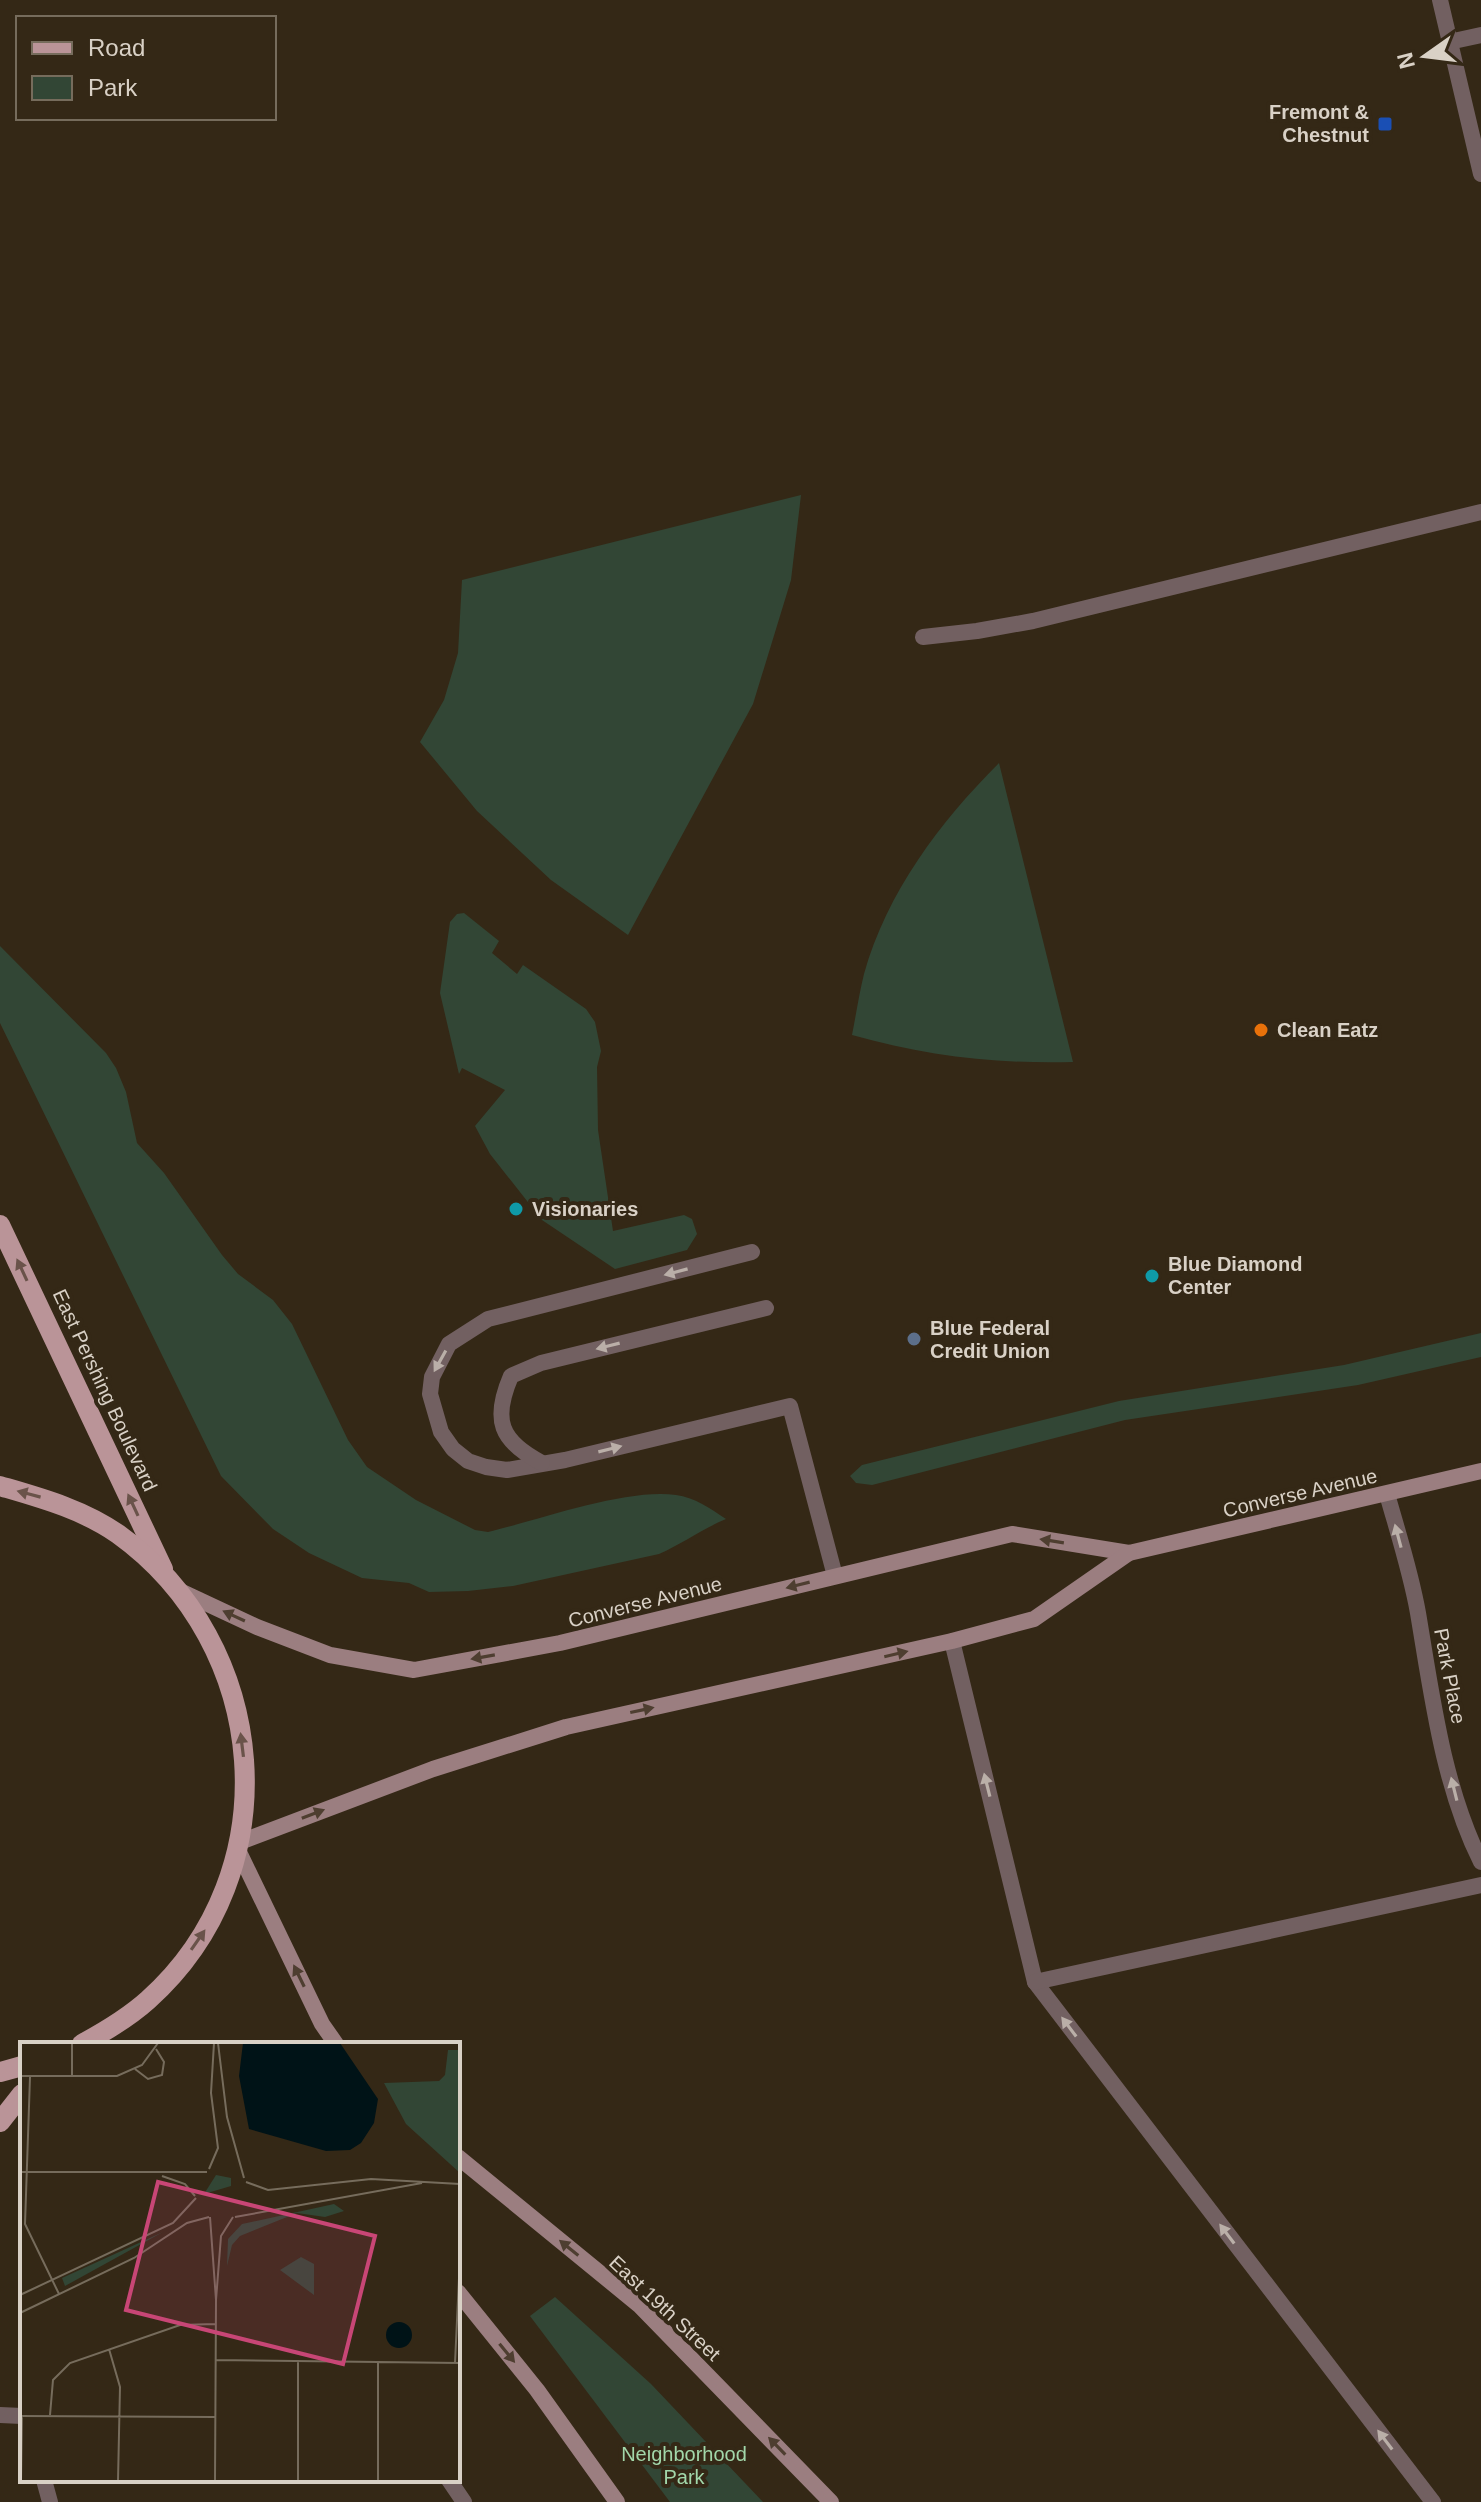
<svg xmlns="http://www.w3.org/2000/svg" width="1481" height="2502" viewBox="0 0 1481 2502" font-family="Arial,sans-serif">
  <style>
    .green { fill: #324635 }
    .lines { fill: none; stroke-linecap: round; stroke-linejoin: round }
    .service { stroke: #726061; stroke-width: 16 }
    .minor { stroke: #726061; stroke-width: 16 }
    .tertiary { stroke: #726061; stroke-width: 16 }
    .secondary { stroke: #9b7e80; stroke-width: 16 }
    .primary { stroke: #ba9498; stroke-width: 20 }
    .oneway { fill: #6a534a }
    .oneway2 { fill: #baafa8 }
    .oneway3 { fill: #4e3e30 }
    .transit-dot { fill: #1a4fb4; stroke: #342816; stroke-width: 3 }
    .food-dot { fill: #e8710a; stroke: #342816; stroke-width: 3 }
    .culture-dot { fill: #0f9aa8; stroke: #342816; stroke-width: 3 }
    .service-dot { fill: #5c6f8a; stroke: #342816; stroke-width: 3 }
    .labels { text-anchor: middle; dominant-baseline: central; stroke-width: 8; stroke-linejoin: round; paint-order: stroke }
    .poi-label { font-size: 20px; font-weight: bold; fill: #d9d1c6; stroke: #342816; text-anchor: start }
    .street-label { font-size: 20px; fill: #d9d1c6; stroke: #342816 }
    .park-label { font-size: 20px; fill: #a2d7aa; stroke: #342816 }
    .inset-road { fill: none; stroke: #766c5c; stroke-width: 2 }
    .view { fill: #c84676; fill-opacity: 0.15; stroke: #c84676; stroke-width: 4 }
    .inset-edge { fill: none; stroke: #d9d1c6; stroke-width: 4 }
  </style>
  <rect width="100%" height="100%" fill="#342816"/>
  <g class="green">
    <polygon points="801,495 791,580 753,704 628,935 551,880 477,811 420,742 444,700 458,653 462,580"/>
    <path d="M 999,763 L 1073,1062 C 996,1064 926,1056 852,1035 C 856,1015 859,994 864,974 C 887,892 940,822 999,763 Z"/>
    <polygon points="464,913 499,941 492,953 517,974 523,965 586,1009 595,1022 601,1051 597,1067 598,1130 613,1231 684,1215 692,1219 697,1234 687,1250 615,1269 542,1220 490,1154 475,1126 505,1090 462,1068 459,1074 440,993 450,922 457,914"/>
    <path d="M 0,946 L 106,1053 L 116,1068 L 126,1092 L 137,1143 L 164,1173 L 222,1255 L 238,1274 L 273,1300 L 292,1324 L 348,1440 L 367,1467 L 416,1500 L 475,1530 L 488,1532 C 539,1520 626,1488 676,1495 C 694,1497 711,1509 726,1519 C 702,1529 682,1544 659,1554 L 513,1586 L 468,1591 L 429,1592 L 409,1583 L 362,1578 L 309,1553 L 273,1529 L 221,1476 L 0,1023 Z"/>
    <polygon points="1481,1333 1481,1357 1358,1385 1125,1420 872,1485 856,1483 850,1476 862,1465 1119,1401 1344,1365"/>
    <polygon points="555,2297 651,2384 763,2502 670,2502 530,2316"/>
  </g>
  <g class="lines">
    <g class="service">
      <polyline points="1449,42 1481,35"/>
      <polyline points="923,637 977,631 1033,621 1481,512"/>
      <polyline points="752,1252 488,1319 449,1344 432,1377 430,1394 441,1432 453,1449 468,1461 486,1467 507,1470 565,1460 790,1406 835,1576"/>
      <path d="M 542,1463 C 500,1441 492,1420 511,1376 L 541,1363 L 766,1308"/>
      <polyline points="952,1641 1035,1982 1433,2502"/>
      <polyline points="1035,1982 1481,1885"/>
      <polyline points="0,2415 22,2416"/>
      <polyline points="44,2480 50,2502"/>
      <polyline points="449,2480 464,2502"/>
    </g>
    <path class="minor" d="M 1387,1494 C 1398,1533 1411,1573 1418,1613 C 1432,1696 1443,1786 1481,1862"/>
    <polyline class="tertiary" points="1440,0 1481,174"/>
    <g class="secondary">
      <polyline points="180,1591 257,1627 330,1655 414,1670 560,1643 1012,1534 1129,1553 1481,1471"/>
      <polyline points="240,1842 433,1769 566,1727 952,1641 1034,1619 1129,1553"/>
      <polyline points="238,1850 322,2024 336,2044"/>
      <polyline points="458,2157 639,2305 831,2502"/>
      <polyline points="458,2292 537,2390 617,2502"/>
    </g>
    <g class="primary">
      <polyline points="0,1225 163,1569"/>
      <path d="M 0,1486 C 41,1498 82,1509 118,1534 C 271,1644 291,1872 148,2000 C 128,2018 106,2031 82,2044"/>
      <polyline points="0,2072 22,2066"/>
      <polyline points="0,2122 22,2094"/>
    </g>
  </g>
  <defs><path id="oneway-solid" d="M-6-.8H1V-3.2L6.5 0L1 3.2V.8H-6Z" transform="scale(2)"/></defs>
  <g class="oneway">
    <use href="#oneway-solid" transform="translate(22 1270) rotate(-115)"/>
    <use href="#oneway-solid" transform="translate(29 1494) rotate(-165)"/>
    <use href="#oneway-solid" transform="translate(133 1505) rotate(-115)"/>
    <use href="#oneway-solid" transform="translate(242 1745) rotate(-97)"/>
    <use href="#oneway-solid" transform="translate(198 1940) rotate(-55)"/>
  </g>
  <g class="oneway2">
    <use href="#oneway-solid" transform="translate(676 1272) rotate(165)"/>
    <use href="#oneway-solid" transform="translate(608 1346) rotate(166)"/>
    <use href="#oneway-solid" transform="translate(440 1361) rotate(119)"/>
    <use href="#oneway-solid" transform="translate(610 1449) rotate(-14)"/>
    <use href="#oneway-solid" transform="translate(1398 1536) rotate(-105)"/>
    <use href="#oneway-solid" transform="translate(987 1785) rotate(-104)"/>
    <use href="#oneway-solid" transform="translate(1454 1789) rotate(-104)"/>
    <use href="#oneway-solid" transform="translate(1069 2027) rotate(-127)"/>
    <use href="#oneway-solid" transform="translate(1227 2234) rotate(-127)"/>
    <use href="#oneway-solid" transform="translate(1385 2440) rotate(-127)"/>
  </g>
  <g class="oneway3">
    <use href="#oneway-solid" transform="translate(1052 1541) rotate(-171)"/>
    <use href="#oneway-solid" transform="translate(798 1585) rotate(166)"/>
    <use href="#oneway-solid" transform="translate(234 1616) rotate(-155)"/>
    <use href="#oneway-solid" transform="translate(896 1654) rotate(-13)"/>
    <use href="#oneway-solid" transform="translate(483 1657) rotate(170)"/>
    <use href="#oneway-solid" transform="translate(642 1710) rotate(-12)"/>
    <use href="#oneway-solid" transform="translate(313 1814) rotate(-21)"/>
    <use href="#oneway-solid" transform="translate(299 1976) rotate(-116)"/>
    <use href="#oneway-solid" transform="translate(569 2248) rotate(-141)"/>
    <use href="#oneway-solid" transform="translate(507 2353) rotate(51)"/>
    <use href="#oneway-solid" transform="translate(777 2446) rotate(-134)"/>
  </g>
  <rect class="transit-dot" x="1377" y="116" width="16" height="16" rx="4"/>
  <circle class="food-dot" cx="1261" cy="1030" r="8"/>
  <g class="culture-dot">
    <circle cx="516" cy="1209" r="8"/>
    <circle cx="1152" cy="1276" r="8"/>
  </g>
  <circle class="service-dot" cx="914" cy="1339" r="8"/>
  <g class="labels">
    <g class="poi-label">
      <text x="1369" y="112" text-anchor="end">Fremont &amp;<tspan x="1369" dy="23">Chestnut</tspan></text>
      <text x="1277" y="1030">Clean Eatz</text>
      <text x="532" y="1209">Visionaries</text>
      <text x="1168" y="1264">Blue Diamond<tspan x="1168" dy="23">Center</tspan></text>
      <text x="930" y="1328">Blue Federal<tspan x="930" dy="23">Credit Union</tspan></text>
    </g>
    <g class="street-label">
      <text transform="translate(105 1390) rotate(65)">East Pershing Boulevard</text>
      <text transform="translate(1300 1493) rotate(-13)">Converse Avenue</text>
      <text transform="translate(645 1602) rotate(-14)">Converse Avenue</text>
      <text transform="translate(1450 1676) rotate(79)">Park Place</text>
      <text transform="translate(665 2308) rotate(43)">East 19th Street</text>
    </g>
    <g class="park-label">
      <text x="684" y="2454">Neighborhood<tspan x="684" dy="23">Park</tspan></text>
    </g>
  </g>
  <g transform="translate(20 2042)">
    <rect width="440" height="440" fill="#342816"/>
    <path d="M 428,8 L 440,8 L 440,131 L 386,82 L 364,41 L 419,39 L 425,33 ZM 196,133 L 211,136 L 211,144 L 184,152 ZM 314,162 L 324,169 L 305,175 L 277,171 L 220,194 L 212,203 L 207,224 L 208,197 L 222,182 ZM 143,190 L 45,244 L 42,236 ZM 281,215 L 294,222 L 294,253 L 260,228 Z" fill="#324635"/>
    <path d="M 223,1 L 320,1 L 358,57 L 354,81 L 341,101 L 330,108 L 306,109 L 229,87 L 219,34 ZM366 293a13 13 0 1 1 26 0a13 13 0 1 1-26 0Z" fill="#001317"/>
    <path class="inset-road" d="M 198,1 L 207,75 L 224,136M 115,27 L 128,37 L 142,33 L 144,20 L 136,7M 0,34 L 97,34 L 122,23 L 138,1M 10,35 L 5,182 L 39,252M 52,35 L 52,1M 189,127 L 198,106 L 191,51 L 194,1M 0,130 L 187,130M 142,134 L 165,142 L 175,154M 226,140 L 248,148 L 351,137 L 440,142M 190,175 L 196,258 L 195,439M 215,175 L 402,141M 0,253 L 153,181 L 176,156M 196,258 L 201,194 L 213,175M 0,271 L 114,216 L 167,181 L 189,175M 89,307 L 100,345 L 98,439M 195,318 L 440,321M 278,318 L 278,439M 435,321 L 440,215M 30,373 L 33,338 L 50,321 L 160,283 L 195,282M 0,374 L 195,375M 1,439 L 2,374M 358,439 L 358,320"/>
    <path class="view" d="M 138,140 L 355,194 L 323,322 L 106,268 Z"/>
    <rect width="440" height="440" class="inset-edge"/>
  </g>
  <rect x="16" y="16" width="260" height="104" fill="#342816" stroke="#766c5c" stroke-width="2"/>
  <rect x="32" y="42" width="40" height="12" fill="#ba9498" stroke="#766c5c" stroke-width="2"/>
  <text x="88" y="56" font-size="24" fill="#d9d1c6">Road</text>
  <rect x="32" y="76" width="40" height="24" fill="#324635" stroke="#766c5c" stroke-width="2"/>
  <text x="88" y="96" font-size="24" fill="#d9d1c6">Park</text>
  <g transform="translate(1425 56) rotate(256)" stroke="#342816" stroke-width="6" paint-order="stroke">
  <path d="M0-6L14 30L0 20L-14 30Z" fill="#d9d1c6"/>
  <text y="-12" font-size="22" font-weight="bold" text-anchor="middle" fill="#d9d1c6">N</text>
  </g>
</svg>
